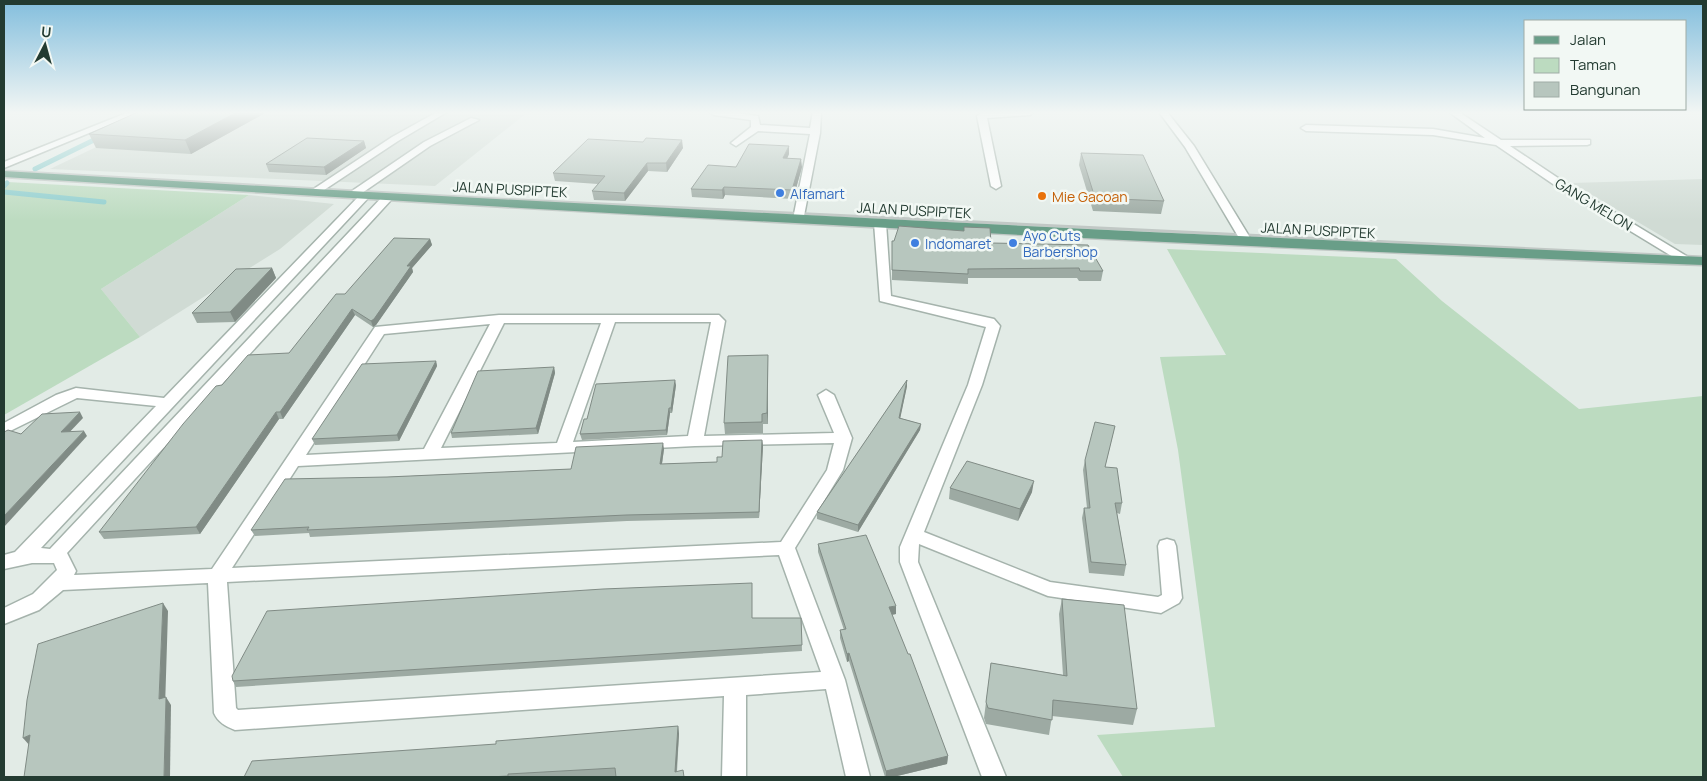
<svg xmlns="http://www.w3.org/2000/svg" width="1707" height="781" viewBox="0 0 1707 781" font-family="Manrope,sans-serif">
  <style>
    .built { fill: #d0dbd4 }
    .green { fill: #bcdbc0 }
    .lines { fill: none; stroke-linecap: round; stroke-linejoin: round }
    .stream { stroke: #8dcdcd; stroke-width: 5 }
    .minor-casing { stroke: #a5b3ac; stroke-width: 3 }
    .major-casing { stroke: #c1c8c5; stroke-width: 3 }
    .minor { fill: #fff; fill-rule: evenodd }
    .major { fill: #699e88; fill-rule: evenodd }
    .wall { fill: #9daaa3 }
    .shaded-wall { fill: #808b85 }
    .building { fill: #b7c6be; stroke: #808b85 }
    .shop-dot { fill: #3f7fe0; stroke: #f2f8f4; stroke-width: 2 }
    .food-dot { fill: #e8710a; stroke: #f2f8f4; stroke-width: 2 }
    .labels { text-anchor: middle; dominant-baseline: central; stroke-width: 5; stroke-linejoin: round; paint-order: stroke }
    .far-street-label { font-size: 14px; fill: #233b31; stroke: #f2f8f4 }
    .far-shop-label { font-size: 14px; fill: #366cbe; stroke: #f2f8f4; text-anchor: start }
    .far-food-label { font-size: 14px; fill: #c56008; stroke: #f2f8f4; text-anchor: start }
  </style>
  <rect width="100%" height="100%" fill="#e2ebe6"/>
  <g class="built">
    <polygon points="170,112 528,112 435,186 50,169"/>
    <polygon points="1703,179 1703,245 1675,244 1572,183"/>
    <polygon points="249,195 334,204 280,249 140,337 101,289"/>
  </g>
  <g class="green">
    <polygon points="7,182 249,195 101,289 140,337 4,415 4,183"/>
    <polygon points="1167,249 1396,259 1442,301 1579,409 1703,396 1703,777 1123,777 1097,735 1215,727 1178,450 1160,357 1226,355"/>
  </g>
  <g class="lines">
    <g class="stream">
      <polyline points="35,169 100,137"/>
      <polyline points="4,186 7,183"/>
      <polyline points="4,192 104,202"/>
    </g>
    <g class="minor-casing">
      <g id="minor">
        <polygon points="129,112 140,112 4,168 4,162"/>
        <polygon points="437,112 447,112 398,141 318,194 310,194 309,192 392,137"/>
        <polygon points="710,112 730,112 758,116 760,125 810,128 813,112 821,112 820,133 803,221 799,222 793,219 810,134 758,131 736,146 731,143 751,127 751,120 714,115"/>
        <polygon points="1001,112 1034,112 1030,115 987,118 1001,186 996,189 991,186 977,116 982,113"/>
        <polygon points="1159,112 1167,112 1194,146 1252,241 1250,243 1242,243 1185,147"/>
        <polygon points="1449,112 1459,112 1501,140 1590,140 1590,144 1587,145 1510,146 1561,180 1693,260 1687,264 1683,263 1553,184 1496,145 1433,135 1306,131 1301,128 1306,125 1433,129 1485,138"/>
        <path d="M 471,118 L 479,120 L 430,146 L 362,193 L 370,196 L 41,548 L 50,549 L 384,195 L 392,195 L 392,199 L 67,553 L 76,571 L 74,575 L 212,569 L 375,327 L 499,315 L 719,315 L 725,321 L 704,436 L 834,433 L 818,395 L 826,390 L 834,395 L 852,438 L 843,470 L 795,548 L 845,680 L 870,777 L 846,777 L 826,689 L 746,695 L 746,777 L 722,777 L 724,696 L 235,730 C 225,726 218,722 214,713 L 208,583 L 63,590 L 39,610 L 4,624 L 4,608 L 33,594 L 57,570 L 54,563 L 32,563 L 4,569 L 4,555 L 15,552 L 156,406 L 77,398 L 4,434 L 4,423 L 56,395 L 76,388 L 164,398 L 360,195 L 353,198 L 348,195 L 349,193 L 424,142 ZM 615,322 L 711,322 L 688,436 L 573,442 ZM 504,323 L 601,323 L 557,443 L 441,448 ZM 490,324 L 424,449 L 306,455 L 384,334 ZM 834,443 L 827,470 L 781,542 L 232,568 L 298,466 L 695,446 ZM 779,555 L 821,672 L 238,710 L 236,708 L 227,582 Z"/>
        <polygon points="880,220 886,223 891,296 994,319 1000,326 982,385 924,532 1050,582 1158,597 1162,595 1158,546 1160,541 1167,539 1174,541 1176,546 1182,598 1179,603 1161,613 1048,596 919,544 918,562 1006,777 982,777 900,562 900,547 968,385 986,327 880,301 874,223"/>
      </g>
    </g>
    <g class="major-casing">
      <path id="major" d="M 4,171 C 570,205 1136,232 1703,257 L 1703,265 C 1137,244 570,212 4,177 Z"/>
    </g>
    <use href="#minor" class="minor"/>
    <use href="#major" class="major"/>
  </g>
  <g class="wall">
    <polygon points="138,112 267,112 191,154 96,148 89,134"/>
    <polygon points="364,141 366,148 326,175 269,172 266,164"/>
    <polygon points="683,148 667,172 648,171 625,201 594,200 592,191 598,184 555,181 553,173"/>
    <polygon points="1081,153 1164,201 1161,214 1093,211 1079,165"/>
    <polygon points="789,154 787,158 802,167 793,199 725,195 723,199 692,197 691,189 736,167"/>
    <polygon points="430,239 432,245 412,268 413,272 376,325 373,327 355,315 283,419 279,419 200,534 104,539 99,532 222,385 289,353 345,294"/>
    <polygon points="892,241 991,243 1103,271 1101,281 1079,281 1077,278 968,278 968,284 892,280"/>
    <polygon points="272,268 276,278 235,322 197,323 192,313"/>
    <polygon points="768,355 768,424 763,424 763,433 725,434 724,423"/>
    <polygon points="436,361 437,366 399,441 315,445 312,439"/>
    <polygon points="554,367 555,373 538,434 452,438 451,433"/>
    <polygon points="907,380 907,386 900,418 921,424 920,430 858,532 817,519 817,512"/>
    <polygon points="676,385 672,413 670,413 667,435 582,440 580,434 587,419"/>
    <polygon points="1115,426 1105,467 1122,503 1120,514 1117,513 1126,565 1124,576 1089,573 1082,518 1084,508 1087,508 1083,470 1085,460"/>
    <polygon points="762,440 763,446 759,518 627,521 310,537 309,533 255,536 251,530 387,477 571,469 664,449 662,464 717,462 722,457"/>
    <polygon points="950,488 1032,492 1018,521 949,499"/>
    <polygon points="818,544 896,614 892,615 948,756 947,764 893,777 885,777 849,661 847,662 840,638 840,630 844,630 818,552"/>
    <polygon points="752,589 752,618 801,618 802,651 236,687 233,681"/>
    <polygon points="1062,599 1137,709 1133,725 1052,716 1049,735 986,724 984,718 991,663 1063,675 1059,614"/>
    <polygon points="678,726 679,734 677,772 684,777 616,776 593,777 244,777 496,744"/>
  </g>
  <g class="shaded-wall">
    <polygon points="237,112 267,112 191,154 185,140"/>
    <polygon points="682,140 683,148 667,172 666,163"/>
    <polygon points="364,141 366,148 326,175 324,167"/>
    <polygon points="789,146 789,154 784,166 783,158"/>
    <polygon points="801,159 802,167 793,199 792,190"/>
    <polygon points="647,163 648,171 625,201 624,193"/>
    <polygon points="724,187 725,195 723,199 722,190"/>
    <polygon points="430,239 432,245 412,268 413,272 376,325 373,327 371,321 407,266"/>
    <polygon points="272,268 276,278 235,322 230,312"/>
    <polygon points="352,309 355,315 283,419 280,412"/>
    <polygon points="768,355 768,424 767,413"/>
    <polygon points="436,361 437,366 399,441 397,435"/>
    <polygon points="554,367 555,373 538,434 536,428"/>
    <polygon points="675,380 676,385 672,413 671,408"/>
    <polygon points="907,380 907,386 899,424 899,418"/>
    <polygon points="669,408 670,413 667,435 666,430"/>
    <polygon points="80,412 83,418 65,437 61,432"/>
    <polygon points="276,412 279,419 200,534 196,527"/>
    <polygon points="921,424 920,430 858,532 858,525"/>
    <polygon points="84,431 87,436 4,527 4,516"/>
    <polygon points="762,440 763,446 759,518 759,512"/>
    <polygon points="663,443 664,449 661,470 660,464"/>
    <polygon points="1034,481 1032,492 1018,521 1020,509"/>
    <polygon points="163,603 168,611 165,707 159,699"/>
    <polygon points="896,606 896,614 889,615 889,607"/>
    <polygon points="849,653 849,661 847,662 847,654"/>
    <polygon points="166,697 171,705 170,777 164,777"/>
    <polygon points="678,726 679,734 676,777 675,772"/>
    <polygon points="30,735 30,746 23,738"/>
    <polygon points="948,756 947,764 893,777 886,777 886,771"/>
  </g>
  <g class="building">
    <polygon points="138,112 237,112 185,140 89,134"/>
    <polygon points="307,138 364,141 324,167 266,164"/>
    <polygon points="646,138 682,140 666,163 647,163 624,193 592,191 605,176 553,173 588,139 643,142"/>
    <polygon points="749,144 789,146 783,158 801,159 792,190 724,187 722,190 691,189 708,165 736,167"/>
    <polygon points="1081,153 1143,155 1164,201 1095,198"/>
    <polygon points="899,226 964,231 964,227 990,228 991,243 1088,245 1103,271 1080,271 1079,268 968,269 968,274 892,270 892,241 894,241"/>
    <polygon points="394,238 430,239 407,266 411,266 374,319 371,321 352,309 280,412 276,412 196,527 99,532 183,424 216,386 222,385 248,355 289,353 336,294 345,294"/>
    <polygon points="272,268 230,312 192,313 236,269"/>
    <polygon points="768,355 767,413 762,414 762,422 724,423 728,356"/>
    <polygon points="436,361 397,435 312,439 362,364"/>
    <polygon points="554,367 536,428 451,433 478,371"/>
    <polygon points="675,380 671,408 669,408 666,430 580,434 584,419 587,419 596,384"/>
    <polygon points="907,380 899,418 921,424 858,525 817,512"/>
    <polygon points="80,412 61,432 84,431 4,516 4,432 8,430 21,434 42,414"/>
    <polygon points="1095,422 1115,426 1105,467 1117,468 1122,503 1115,503 1126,565 1091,562 1084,508 1090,508 1085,460"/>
    <polygon points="762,440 759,512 626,515 307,530 309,527 251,530 285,479 387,477 571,469 576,447 663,443 660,464 717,462 717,457 722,457 723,441"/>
    <polygon points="967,461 1034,481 1020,509 950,488"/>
    <polygon points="866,535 896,606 889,607 908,654 910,654 948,756 886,771 849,653 847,654 840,630 846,629 818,544"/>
    <polygon points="752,583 752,618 801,618 802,645 233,681 232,676 267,611 603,589"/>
    <polygon points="1062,599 1124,605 1137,709 1053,700 1052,720 988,708 986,702 991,663 1067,676"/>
    <polygon points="163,603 159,699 166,697 164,777 24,777 30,735 23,738 27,700 38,644"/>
    <polygon points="678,726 675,772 683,770 684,777 616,777 615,768 508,774 508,776 489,777 244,777 252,761 496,744 496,741 534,738"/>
  </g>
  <linearGradient id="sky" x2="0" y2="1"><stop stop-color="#83bedd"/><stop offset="0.51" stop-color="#f2f6f4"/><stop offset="1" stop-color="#f2f6f4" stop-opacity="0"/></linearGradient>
  <rect width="1707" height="221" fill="url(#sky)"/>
  <g class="shop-dot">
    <circle cx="780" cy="193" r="5"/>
    <circle cx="915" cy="243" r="5"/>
    <circle cx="1013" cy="243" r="5"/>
  </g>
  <circle class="food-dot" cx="1042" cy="196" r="5"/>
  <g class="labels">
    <g class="far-street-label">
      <text transform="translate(510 189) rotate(3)">JALAN PUSPIPTEK</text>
      <text transform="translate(1594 204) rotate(31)">GANG MELON</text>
      <text transform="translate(914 210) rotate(3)">JALAN PUSPIPTEK</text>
      <text transform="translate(1318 230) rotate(3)">JALAN PUSPIPTEK</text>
    </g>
    <g class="far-shop-label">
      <text x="790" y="193">Alfamart</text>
      <text x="1023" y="235">Ayo Cuts<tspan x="1023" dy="16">Barbershop</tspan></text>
      <text x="925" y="243">Indomaret</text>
    </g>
    <g class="far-food-label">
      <text x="1052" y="196">Mie Gacoan</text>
    </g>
  </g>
  <rect width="1707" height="781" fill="none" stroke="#233b31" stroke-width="10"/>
  <rect x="1524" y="20" width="162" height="90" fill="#f2f8f4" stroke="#9faca6"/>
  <rect x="1534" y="36" width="25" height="8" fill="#699e88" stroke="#9faca6"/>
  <text x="1570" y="45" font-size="15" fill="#233b31">Jalan</text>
  <rect x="1534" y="58" width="25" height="15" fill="#bcdbc0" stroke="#9faca6"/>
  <text x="1570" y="70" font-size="15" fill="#233b31">Taman</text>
  <rect x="1534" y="82" width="25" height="15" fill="#b7c6be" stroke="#9faca6"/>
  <text x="1570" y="95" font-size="15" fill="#233b31">Bangunan</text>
  <g transform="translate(45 45) rotate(6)" stroke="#f2f8f4" stroke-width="4" paint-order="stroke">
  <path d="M0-4L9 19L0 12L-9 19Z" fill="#233b31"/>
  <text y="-8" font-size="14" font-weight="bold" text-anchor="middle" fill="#233b31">U</text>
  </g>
</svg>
